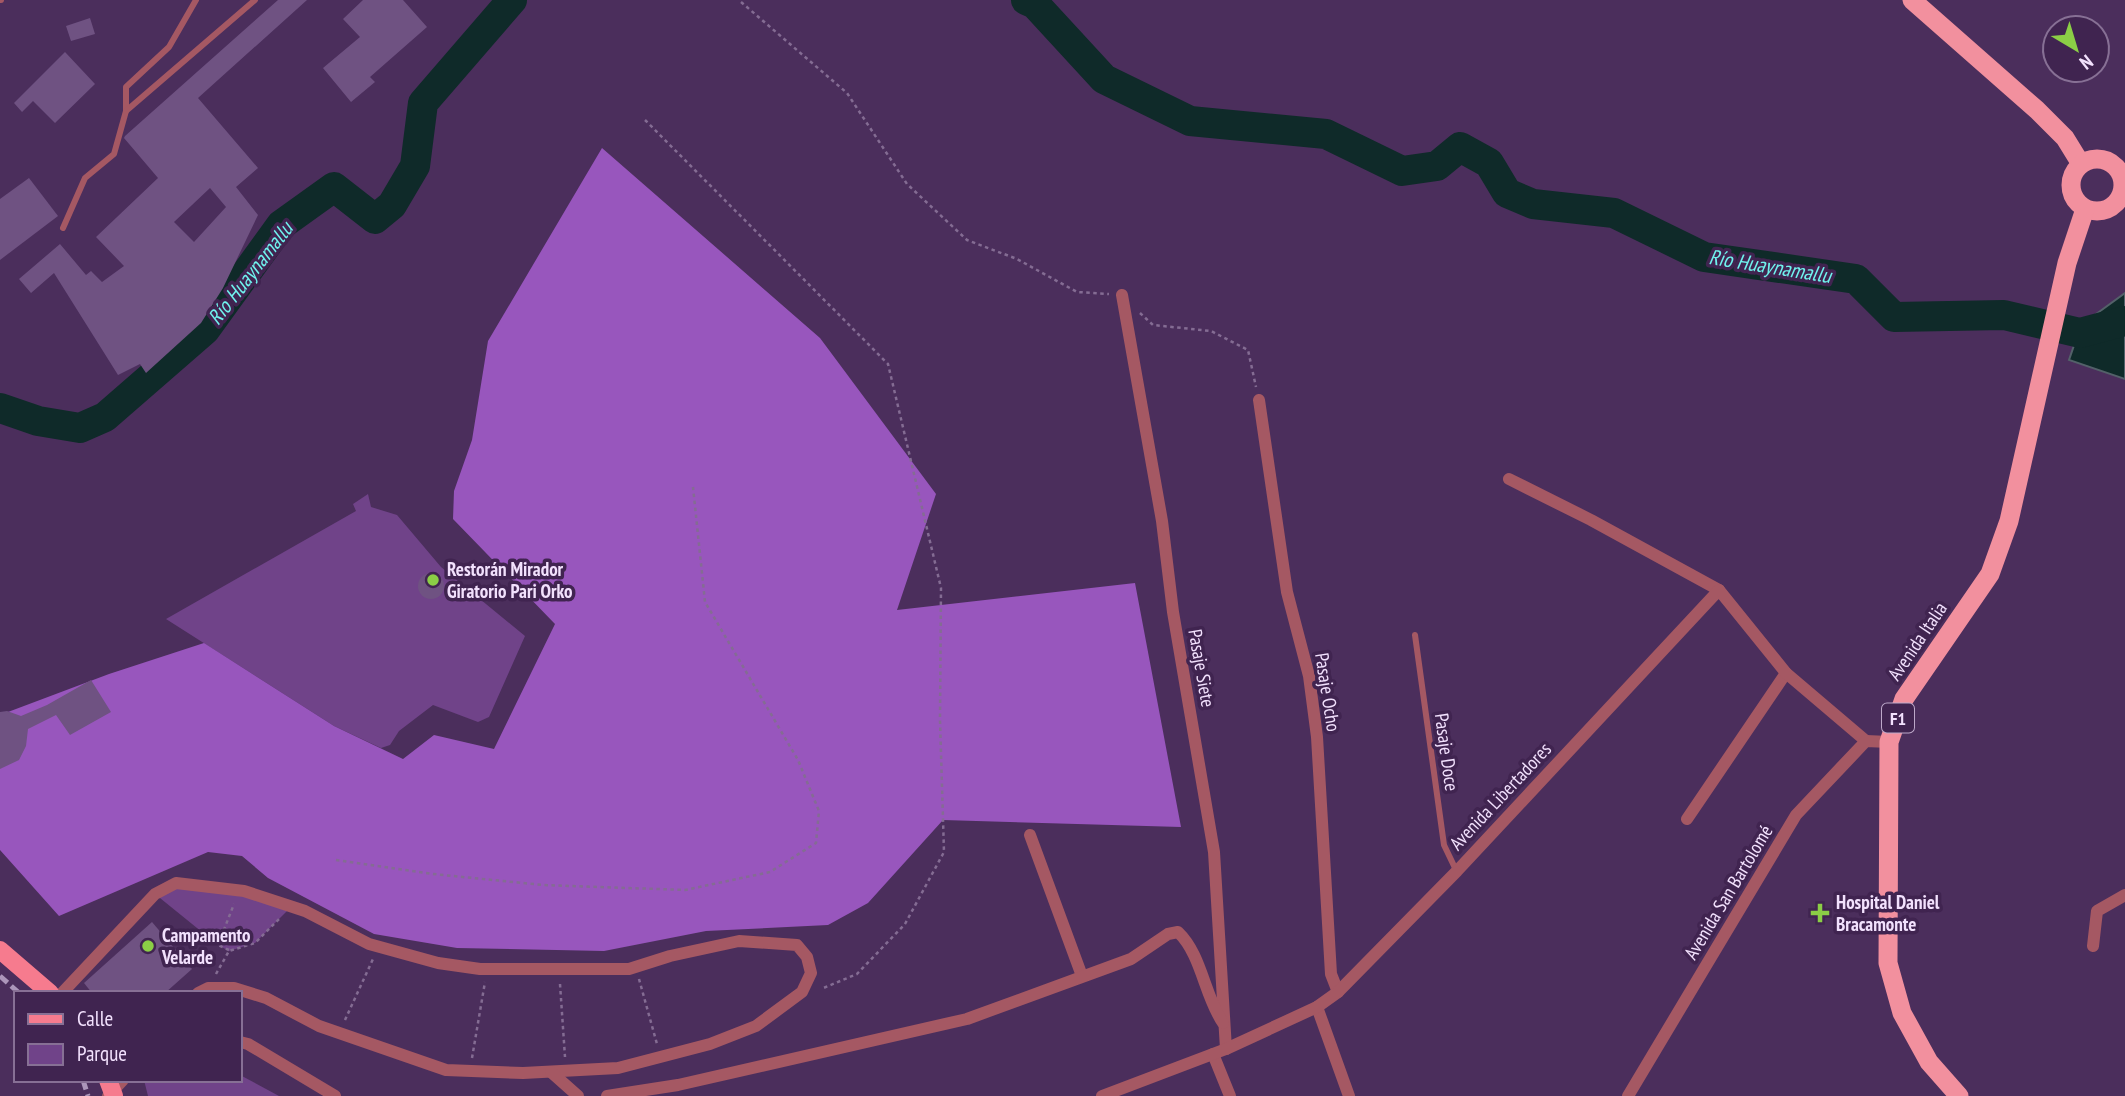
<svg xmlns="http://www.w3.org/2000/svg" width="2125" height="1096" viewBox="0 0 2125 1096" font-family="'PT Sans Narrow',sans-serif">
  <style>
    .green { fill: #704389 }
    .forest { fill: #9856bd }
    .water { fill: #0f2a29; stroke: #536169; stroke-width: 2 }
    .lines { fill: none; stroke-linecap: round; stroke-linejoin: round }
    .river { stroke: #0f2a29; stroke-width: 30 }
    .building { fill: #6f5282; fill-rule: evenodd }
    .path { stroke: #846c93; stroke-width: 2.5; stroke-dasharray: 3.5 3.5; stroke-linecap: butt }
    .service { stroke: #a55863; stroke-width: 6 }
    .minor { stroke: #a55863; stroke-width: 12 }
    .primary { stroke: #f67b8e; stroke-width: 18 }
    .trunk { stroke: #f2909e; stroke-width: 19 }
    .rail { stroke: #ac96ba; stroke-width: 5; stroke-dasharray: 10 5; stroke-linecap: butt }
    .poi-dot { fill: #8bce46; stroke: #402450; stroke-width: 2.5 }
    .labels { text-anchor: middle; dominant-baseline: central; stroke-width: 7; stroke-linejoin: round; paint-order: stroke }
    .shield { fill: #402450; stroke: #bda8c9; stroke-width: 2 }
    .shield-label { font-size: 18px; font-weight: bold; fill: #f2e1fd }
    .poi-label { font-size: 19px; font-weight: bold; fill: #f2e1fd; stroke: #402450; text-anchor: start }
    .street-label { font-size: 19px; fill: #f2e1fd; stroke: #402450 }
    .water-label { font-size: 21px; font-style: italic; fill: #70f3ee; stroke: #402450 }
  </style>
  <rect width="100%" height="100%" fill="#4b2e5c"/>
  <g class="green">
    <polygon points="368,494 371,507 397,515 441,567 525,636 489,717 478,722 433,705 399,731 390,745 381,748 334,726 166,619 356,511 353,504"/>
    <polygon points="176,883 244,891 291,907 255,943 229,951 218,945 155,894"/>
    <polygon points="240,1075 279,1096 148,1096 144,1080 240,1080"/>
  </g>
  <polygon class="forest" points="602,148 820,338 936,494 897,610 1135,583 1181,827 943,820 868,903 828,925 706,931 604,951 457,948 374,934 268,878 242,856 208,852 59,916 0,850 0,715 109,674 204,643 334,726 403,759 434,735 494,749 555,624 453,519 454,491 472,440 488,341"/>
  <polygon class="water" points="2125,293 2125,379 2069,360 2081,325"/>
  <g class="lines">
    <g class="river">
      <polyline points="1026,0 1035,4 1104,79 1190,121 1326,134 1402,171 1437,166 1460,147 1489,163 1507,193 1533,204 1614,213 1704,257 1856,279 1894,317 2004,315 2080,333 2125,321"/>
      <polyline points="0,408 38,421 80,428 105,417 205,330 281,225 334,187 375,219 392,205 415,166 423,103 512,0"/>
    </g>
  </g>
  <g class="building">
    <path d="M 278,0 L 307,0 L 198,98 L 258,168 L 236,187 L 258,215 L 223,288 L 201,323 L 146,373 L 140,364 L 118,375 L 54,273 L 31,293 L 19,279 L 60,244 L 86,275 L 91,271 L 102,282 L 124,266 L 96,237 L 158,178 L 124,138 L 125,136 ZM 210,188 L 226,207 L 194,242 L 174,222 Z"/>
    <polygon points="363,0 403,0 427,27 370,77 375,82 351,102 323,68 360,37 343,19"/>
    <polygon points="90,18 95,34 71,41 66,26"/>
    <polygon points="65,52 95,84 55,123 33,101 22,112 14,103"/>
    <polygon points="29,178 58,216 0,260 0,199"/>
    <circle cx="431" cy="586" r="13"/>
    <polygon points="91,680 111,712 70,735 56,715 28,729 26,746 19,760 0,769 0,712 7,711 21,716 47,705"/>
    <polygon points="152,922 192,969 165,993 92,993 84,983"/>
  </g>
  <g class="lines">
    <g class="path">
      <polyline points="741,2 847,93 907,184 967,240 1017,259 1077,292 1109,294"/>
      <polyline points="645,120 888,364 941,588 940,720 944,852 905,924 857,974 821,989"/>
      <polyline points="1140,313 1153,325 1211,331 1248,350 1256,387"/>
      <polyline points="336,860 433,874 543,885 685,890 770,872 816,843 819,811 798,760 705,602 693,487"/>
      <polyline points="229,950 218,945 234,904"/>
      <polyline points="216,974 229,951 255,943 281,917"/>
      <polyline points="639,979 657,1044"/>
      <polyline points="560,984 565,1057"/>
      <polyline points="345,1020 373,959"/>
      <polyline points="472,1058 485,982"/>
    </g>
    <g class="service">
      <polyline points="0,0 1,0"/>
      <polyline points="126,111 126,87 169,47 196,0"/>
      <polyline points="63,228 85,178 114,154 126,111 255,0"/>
      <polyline points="1415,635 1444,845 1456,870"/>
    </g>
    <g class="minor">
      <polyline points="1122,295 1162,521 1173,612 1214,852 1226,1049"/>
      <polyline points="1259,400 1287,592 1309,676 1317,737 1331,974 1338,992"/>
      <polyline points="1509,479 1591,520 1719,590"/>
      <polyline points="1687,819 1786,673"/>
      <polyline points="1030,835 1082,976"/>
      <polyline points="2093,946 2097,911 2125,895"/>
      <polyline points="62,993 155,894 176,883 244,891 305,911 369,944 438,963 480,969 629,969 670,956 739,941 797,945 807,957 811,973 802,992 756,1026 710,1044 618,1068 523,1073 446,1070 319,1026 266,998 234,988 208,988 198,993"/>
      <polyline points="1317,1007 1349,1096"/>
      <polyline points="240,1042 248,1044 335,1096"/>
      <polyline points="1213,1054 1230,1096"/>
      <polyline points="551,1072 578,1096"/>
      <polyline points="108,1096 123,1080"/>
      <path d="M 607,1096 L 678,1085 L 967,1019 L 1131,959 L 1168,934 L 1178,932 C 1202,955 1204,995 1223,1023"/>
      <polyline points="1102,1096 1226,1049 1317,1007 1338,992 1457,871 1719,590 1786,673 1866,741"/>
      <polyline points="1628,1096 1796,815 1866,741 1889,742"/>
    </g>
    <g class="primary">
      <polyline points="0,950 50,993"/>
      <polyline points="108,1080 114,1096"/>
    </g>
    <g class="trunk">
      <polyline points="1912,0 2037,110 2065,138 2081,164"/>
      <circle cx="2097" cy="185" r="26"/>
      <polyline points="1959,1096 1929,1062 1902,1013 1888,963 1889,742 1904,699 1990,574 2009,521 2067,263 2085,209"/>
    </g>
    <g class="rail">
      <polyline points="0,976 19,993"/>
      <polyline points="83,1080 88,1096"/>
    </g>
  </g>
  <g class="poi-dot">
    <circle cx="433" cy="580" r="7"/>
    <path d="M1816.5 902.5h7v7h7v7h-7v7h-7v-7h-7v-7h7z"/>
    <circle cx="148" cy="946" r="7"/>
  </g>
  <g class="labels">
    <rect class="shield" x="1882" y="703.5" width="32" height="29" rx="5"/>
    <g class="shield-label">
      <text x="1898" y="718">F1</text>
    </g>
    <g class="poi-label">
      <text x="447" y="569">Restorán Mirador<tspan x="447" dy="22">Giratorio Pari Orko</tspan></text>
      <text x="1836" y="902">Hospital Daniel<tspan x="1836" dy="22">Bracamonte</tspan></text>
      <text x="162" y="935">Campamento<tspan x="162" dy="22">Velarde</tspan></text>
    </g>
    <g class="street-label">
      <text transform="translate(1917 641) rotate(-56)">Avenida Italia</text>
      <text transform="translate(1202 668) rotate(80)">Pasaje Siete</text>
      <text transform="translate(1328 692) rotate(81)">Pasaje Ocho</text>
      <text transform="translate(1447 752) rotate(82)">Pasaje Doce</text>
      <text transform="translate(1500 796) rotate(-47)">Avenida Libertadores</text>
      <text transform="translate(1728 892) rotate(-59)">Avenida San Bartolomé</text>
    </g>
    <g class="water-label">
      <text transform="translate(1770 266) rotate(9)">Río Huaynamallu</text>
      <text transform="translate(250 273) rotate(-52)">Río Huaynamallu</text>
    </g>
  </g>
  <rect x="14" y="991" width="228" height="91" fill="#402450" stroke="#877095" stroke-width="2"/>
  <rect x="28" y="1014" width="35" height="10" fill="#f67b8e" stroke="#877095" stroke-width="2"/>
  <text x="77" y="1026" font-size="21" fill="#f2e1fd">Calle</text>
  <rect x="28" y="1044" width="35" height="21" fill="#704389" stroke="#877095" stroke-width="2"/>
  <text x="77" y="1061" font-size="21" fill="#f2e1fd">Parque</text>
  <g transform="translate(2076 49) rotate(142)"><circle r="33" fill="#402450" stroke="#877095" stroke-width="2"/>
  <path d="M0-5L12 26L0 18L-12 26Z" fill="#8bce46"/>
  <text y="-10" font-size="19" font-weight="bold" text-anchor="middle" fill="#f2e1fd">N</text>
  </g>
</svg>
